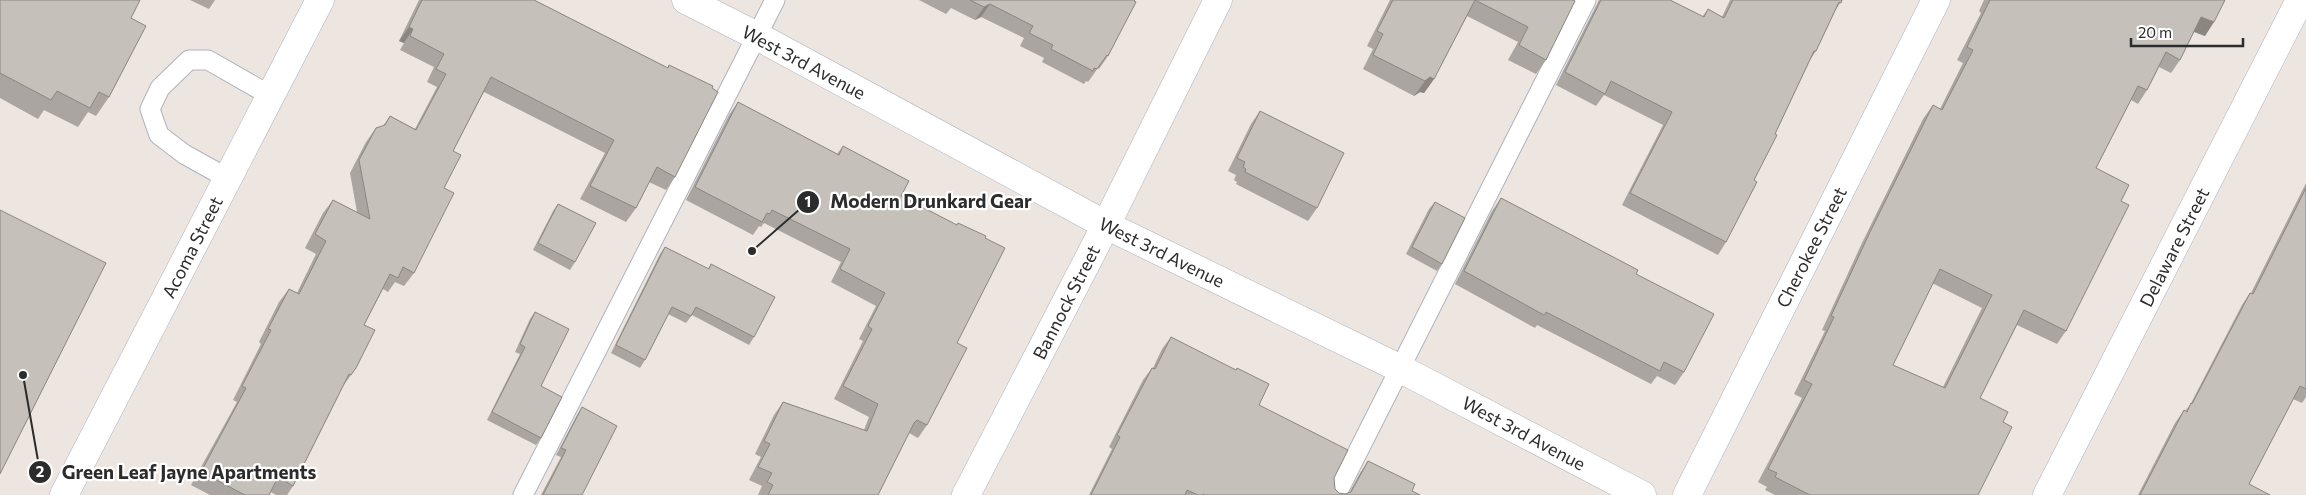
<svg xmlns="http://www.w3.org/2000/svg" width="2306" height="495" viewBox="0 0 2306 495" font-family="Commissioner,sans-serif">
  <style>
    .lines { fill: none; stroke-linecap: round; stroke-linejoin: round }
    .lane-casing { stroke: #afb3bc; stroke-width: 21 }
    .street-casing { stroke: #afb3bc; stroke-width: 29 }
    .secondary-casing { stroke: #afb3bc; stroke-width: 29 }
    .lane { stroke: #fff; stroke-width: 19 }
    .street { stroke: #fff; stroke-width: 28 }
    .secondary { stroke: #fff; stroke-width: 28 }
    .wall { fill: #aaa5a0; fill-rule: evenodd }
    .shaded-wall { fill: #8b8682 }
    .building { fill: #c6c0ba; stroke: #8b8682; fill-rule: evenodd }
    .labels { text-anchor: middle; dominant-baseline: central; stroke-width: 4.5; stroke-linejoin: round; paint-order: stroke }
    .street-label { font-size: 18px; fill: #2c2c2c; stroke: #fff }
    .leader { fill: none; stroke: #2c2c2c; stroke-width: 2 }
    .callout-dot { fill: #2c2c2c; stroke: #fff; stroke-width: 2 }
    .mark-label { font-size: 15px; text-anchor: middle; font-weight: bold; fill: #fff }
    .callout-label { font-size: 19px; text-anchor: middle; font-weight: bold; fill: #2c2c2c; stroke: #fff; stroke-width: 4.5; stroke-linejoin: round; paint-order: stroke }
  </style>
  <rect width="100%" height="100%" fill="#ede5df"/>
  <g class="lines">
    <g class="lane-casing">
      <g id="lane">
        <polyline points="227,178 184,154 159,135 150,109 160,88 189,60 208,60 271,96"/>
        <polyline points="523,495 775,0"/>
        <polyline points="1336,495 1586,0"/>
      </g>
    </g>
    <g class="street-casing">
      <g id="street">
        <polyline points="64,495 320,0"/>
        <polyline points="1687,495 1936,0"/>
        <polyline points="2047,495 2300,0"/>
      </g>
    </g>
    <g class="secondary-casing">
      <g id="secondary">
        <polyline points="686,0 757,36 1106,225 1401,369 1642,495"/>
        <polyline points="966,495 1106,225 1218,0"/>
      </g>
    </g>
    <use href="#lane" class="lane"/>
    <use href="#street" class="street"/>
    <use href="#secondary" class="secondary"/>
  </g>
  <g class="wall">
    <polygon points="0,0 131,18 109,97 96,116 88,112 78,127 44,110 38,119 0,98"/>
    <polygon points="190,0 215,0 209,9"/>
    <polygon points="419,0 534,0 668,68 669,65 675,177 666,190 649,182 636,208 626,222 580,199 605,153 484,92 453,151 444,188 414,273 404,286 395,282 388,292 383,289 364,325 351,375 343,386 293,486 287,495 276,495 271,492 269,495 210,495 191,485 237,402 233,400 261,344 259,342 279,302 289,289 297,293 316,254 305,248 323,213 333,200 357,212 350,173 366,142 376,128 383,126 390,116 415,129 437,87 427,82 434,67 400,50 404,43 399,41"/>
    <polygon points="919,0 1135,0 1108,56 1099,69 1098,68 1088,82 1086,81 1084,84 1042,62 1044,58 1020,46 1024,38 981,17 975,20 951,8 946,14"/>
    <polygon points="1390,0 1573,0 1546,60 1536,74 1508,60 1518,42 1467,16 1434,79 1424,93 1420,92 1414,96 1363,69 1373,49 1367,46"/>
    <polygon points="1599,0 1670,0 1702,17 1708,9 1722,17 1730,0 1842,0 1835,11 1816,51 1810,60 1775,134 1726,242 1718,255 1622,205 1663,125 1604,95 1596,106 1556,85"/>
    <path d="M 1984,0 L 2225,0 L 2205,36 L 2194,32 L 2180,60 L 2171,73 L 2159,67 L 2147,90 L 2138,104 L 2131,100 L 2096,168 L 2121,201 L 2066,331 L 2057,344 L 2017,325 L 1980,398 L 2003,422 L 1978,495 L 1775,495 L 1765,490 L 1767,487 L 1758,482 L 1802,398 L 1794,394 L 1825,331 L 1822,330 L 1861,245 L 1923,119 L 1933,105 L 1940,109 L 1963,63 L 1957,60 L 1981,13 L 1979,11 ZM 1932,283 L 1982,308 L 1943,387 L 1893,365 Z"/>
    <polygon points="738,102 837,154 843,146 901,196 958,341 927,425 918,438 909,433 878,495 758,495 762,486 749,480 761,457 755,454 774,415 783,402 864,430 869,417 834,399 863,341 859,339 876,306 831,282 841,262 764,223 761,227 759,226 753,235 686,200 729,115"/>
    <polygon points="1260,111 1317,208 1308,221 1236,184 1237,182 1234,180 1236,175 1228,171 1251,124"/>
    <polygon points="2306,183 2306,397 2302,403 2293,399 2249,484 2270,495 2138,495 2175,423 2184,410 2185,411 2190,405 2242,305 2250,293 2251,293"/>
    <polygon points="1501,198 1636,274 1684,372 1675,385 1657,376 1651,384 1537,325 1535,328 1455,284 1492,211"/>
    <polygon points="1435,202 1442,264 1437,271 1406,254 1429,209"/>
    <polygon points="558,204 575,262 570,270 533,250 553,211"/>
    <polygon points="665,247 708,269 711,264 754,337 749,345 692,315 686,323 668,314 645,360 640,368 611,353 660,254"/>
    <polygon points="535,312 541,386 541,438 536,445 487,420 520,354 515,352 530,319"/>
    <polygon points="1171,337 1259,405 1334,478 1335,489 1339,493 1345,494 1349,493 1360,473 1368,461 1412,491 1420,495 1089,495 1112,449 1109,447 1143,380 1152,368 1153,368 1162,349"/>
    <polygon points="582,407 582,495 541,495 561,457 556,455 577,415"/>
  </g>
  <g class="shaded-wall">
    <polygon points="990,4 981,17 975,20 984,7"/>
    <polygon points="2201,17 2214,22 2205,36 2192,31"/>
    <polygon points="409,27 413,29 404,43 399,41"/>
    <polygon points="1430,77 1434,79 1424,93 1420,92 1414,96 1425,81"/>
  </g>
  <g class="building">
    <polygon points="0,0 140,0 131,18 146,26 109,97 99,92 90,108 57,91 51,100 0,73"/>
    <polygon points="422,0 534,0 668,68 669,65 713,86 712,88 718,92 675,177 657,167 636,208 590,186 614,140 491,77 453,151 461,155 444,188 454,193 414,273 403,267 398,278 390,274 364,325 375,330 356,368 351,375 349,374 293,486 278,477 269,495 245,495 201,472 246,388 242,386 271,330 268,329 289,289 299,294 326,241 315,234 333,200 370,219 359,160 376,128 385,125 390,116 416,130 446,74 436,69 444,54 410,36 413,29 409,27"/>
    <polygon points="970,0 1135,0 1134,1 1136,2 1108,56 1107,55 1097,69 1094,68 1093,71 1051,49 1053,45 1029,33 1033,26 990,4 984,7"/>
    <polygon points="1393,0 1573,0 1575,1 1546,60 1519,45 1528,27 1475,0 1434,79 1430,77 1425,81 1373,55 1383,34 1377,31"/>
    <polygon points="1601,0 1670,0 1704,17 1708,9 1724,18 1733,0 1842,0 1841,3 1839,2 1816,51 1814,51 1775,134 1777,135 1754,180 1757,182 1726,242 1630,193 1672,112 1611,81 1605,94 1565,72"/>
    <path d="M 1990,0 L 2225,0 L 2214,22 L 2201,17 L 2180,60 L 2166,52 L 2147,90 L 2138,86 L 2096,168 L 2129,185 L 2121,201 L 2129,205 L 2066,331 L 2024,310 L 1980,398 L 2008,412 L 2003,422 L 2012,427 L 1978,495 L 1810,495 L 1775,477 L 1777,473 L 1768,469 L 1812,384 L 1804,380 L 1834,317 L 1831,316 L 1870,232 L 1933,105 L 1942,110 L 1973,50 L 1967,47 ZM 1940,269 L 1992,295 L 1945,388 L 1893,365 Z"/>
    <polygon points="738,102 839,155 843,146 909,181 901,196 957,225 958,223 986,236 985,238 1005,248 958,341 957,343 967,348 927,425 917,420 914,423 878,495 768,495 773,485 767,482 772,473 758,467 770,444 764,441 783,402 867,431 878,404 843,386 872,329 868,326 885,293 840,269 850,249 772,210 770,214 767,213 762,222 695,187"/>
    <polygon points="1260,111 1344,153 1317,208 1245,172 1246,169 1243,167 1245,162 1237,158"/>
    <polygon points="2306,188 2306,389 2300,386 2249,484 2270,495 2140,495 2184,410 2187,412 2191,403 2192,404 2250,293 2253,294"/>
    <polygon points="1501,198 1638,270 1636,274 1714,314 1684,372 1664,362 1660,371 1546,312 1544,315 1464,271"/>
    <polygon points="1435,202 1465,218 1442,264 1412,247"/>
    <polygon points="558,204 596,223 575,262 538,243"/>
    <polygon points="0,210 106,263 0,474"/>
    <polygon points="665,247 709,269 711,264 775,297 754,337 696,307 691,316 672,307 645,360 616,345"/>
    <polygon points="535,312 569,329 541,386 562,397 541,438 492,412 525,347 520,344"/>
    <polygon points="1171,337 1236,370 1237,368 1269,384 1259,405 1348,450 1334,478 1335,489 1339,493 1345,494 1351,492 1368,461 1415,484 1412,491 1420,495 1205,495 1203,494 1203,495 1198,495 1187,490 1185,495 1091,495 1120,437 1117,435 1152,368 1155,369"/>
    <polygon points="582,407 617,426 582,495 543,495 566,450 561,448"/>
  </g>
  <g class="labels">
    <g class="street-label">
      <text transform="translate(804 62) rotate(28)">West 3rd Avenue</text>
      <text transform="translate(192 247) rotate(-63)">Acoma Street</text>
      <text transform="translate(1811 247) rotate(-63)">Cherokee Street</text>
      <text transform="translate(2174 247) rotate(-63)">Delaware Street</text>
      <text transform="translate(1162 252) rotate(26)">West 3rd Avenue</text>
      <text transform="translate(1066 302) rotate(-63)">Bannock Street</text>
      <text transform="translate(1524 433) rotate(28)">West 3rd Avenue</text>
    </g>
  </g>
  <path class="leader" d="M752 251L808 202M23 375L40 472"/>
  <g class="callout-dot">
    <circle cx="752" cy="251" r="5"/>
    <circle cx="23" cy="375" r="5"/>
    <circle cx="808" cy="202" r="12"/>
    <circle cx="40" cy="472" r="12"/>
  </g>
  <g class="mark-label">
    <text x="808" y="207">1</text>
    <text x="40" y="477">2</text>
  </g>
  <g class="callout-label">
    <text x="931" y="208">Modern Drunkard Gear</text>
    <text x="189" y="479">Green Leaf Jayne Apartments</text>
  </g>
  <path d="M2131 38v8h112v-8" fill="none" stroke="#2c2c2c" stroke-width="2.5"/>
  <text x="2138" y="38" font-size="15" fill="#2c2c2c" stroke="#ffffff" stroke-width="4" paint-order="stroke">20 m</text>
</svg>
